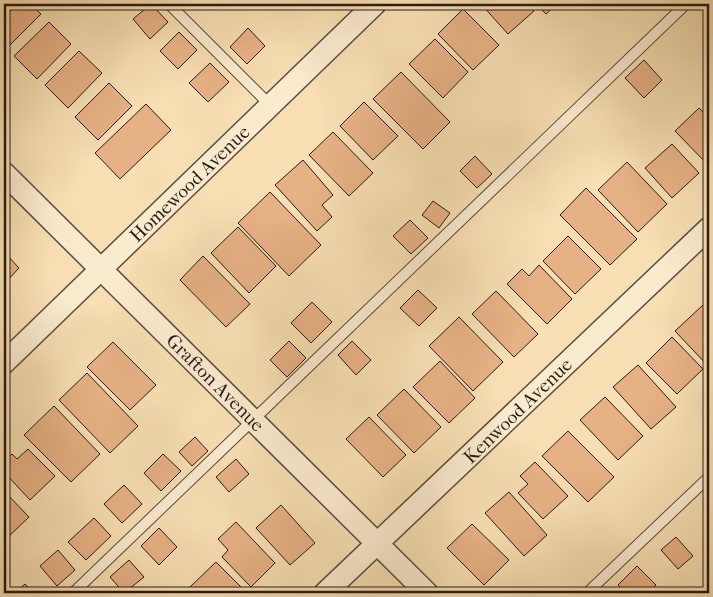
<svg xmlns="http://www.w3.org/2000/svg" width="713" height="597" viewBox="0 0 713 597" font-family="'IM FELL French Canon',serif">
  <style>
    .building { fill: #e6b185; stroke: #281c14 }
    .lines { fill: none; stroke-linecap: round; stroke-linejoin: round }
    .lane-casing { stroke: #5c4d3c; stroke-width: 12 }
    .street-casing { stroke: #5c4d3c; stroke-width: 24 }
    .lane { stroke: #faeace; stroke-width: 10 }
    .street { stroke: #faeace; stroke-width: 21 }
    .labels { text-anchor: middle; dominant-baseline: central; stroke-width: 4; stroke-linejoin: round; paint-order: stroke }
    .street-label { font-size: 19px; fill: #281c14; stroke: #faeace }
  </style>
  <rect width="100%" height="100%" fill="#f7dfb3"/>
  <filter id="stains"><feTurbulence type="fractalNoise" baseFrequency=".004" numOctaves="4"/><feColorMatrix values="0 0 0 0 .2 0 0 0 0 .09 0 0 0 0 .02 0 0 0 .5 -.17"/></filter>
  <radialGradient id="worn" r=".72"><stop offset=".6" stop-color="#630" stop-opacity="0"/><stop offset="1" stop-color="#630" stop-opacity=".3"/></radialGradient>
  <g class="building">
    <polygon points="6,4 30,4 41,14 6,49 4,46 4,6"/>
    <polygon points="151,4 168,22 150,39 133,19"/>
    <polygon points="481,4 527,4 534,11 508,34"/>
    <polygon points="536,4 557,4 546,14"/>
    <polygon points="463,9 499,45 473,70 438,34"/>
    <polygon points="49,22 71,44 37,79 14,56"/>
    <polygon points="248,28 265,46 247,64 230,47"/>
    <polygon points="179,32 197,50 178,69 160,51"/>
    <polygon points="435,39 468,72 443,98 409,64"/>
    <polygon points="79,51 102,73 68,108 45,85"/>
    <polygon points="644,60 662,80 644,98 625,78"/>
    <polygon points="210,63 229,82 208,102 189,83"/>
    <polygon points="401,72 450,122 423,149 373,99"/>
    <polygon points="109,83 132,106 98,140 75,117"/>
    <polygon points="364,102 398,136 373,160 340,126"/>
    <polygon points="146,104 171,130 120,179 95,153"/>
    <polygon points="699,108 709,118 709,166 675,131"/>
    <polygon points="333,132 373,173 349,196 309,155"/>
    <polygon points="672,144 699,173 672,198 645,168"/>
    <polygon points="475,156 492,174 477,188 460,171"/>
    <polygon points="303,160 333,195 322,205 332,217 317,231 275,185"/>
    <polygon points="627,162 667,204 638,232 598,190"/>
    <polygon points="586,188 637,239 610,265 560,215"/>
    <polygon points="270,192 321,245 289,276 238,223"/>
    <polygon points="433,201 450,213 439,228 422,215"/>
    <polygon points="410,220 428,238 411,254 393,236"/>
    <polygon points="238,227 276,266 249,293 211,253"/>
    <polygon points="568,236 601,269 575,294 543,261"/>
    <polygon points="4,252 19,268 4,284"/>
    <polygon points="203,256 250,304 226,327 180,280"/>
    <polygon points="539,265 572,299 547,324 507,284 522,269 529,276"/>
    <polygon points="418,290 437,308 419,326 400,308"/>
    <polygon points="496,291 538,334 514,357 472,314"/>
    <polygon points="312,302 332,322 311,343 291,323"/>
    <polygon points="703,305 709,311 709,367 675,331"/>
    <polygon points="459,317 503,362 473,391 429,346"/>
    <polygon points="672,337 703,369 677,394 646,363"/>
    <polygon points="289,341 306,358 287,377 270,360"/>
    <polygon points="352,341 371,360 356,375 338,355"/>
    <polygon points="113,342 156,385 130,410 87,367"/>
    <polygon points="440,361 475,398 449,423 413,387"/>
    <polygon points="638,365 676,407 651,429 613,387"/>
    <polygon points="87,373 138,426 110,453 59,400"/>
    <polygon points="404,389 441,427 414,453 377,415"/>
    <polygon points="605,397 643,436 618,460 580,420"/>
    <polygon points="54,406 100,454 71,482 24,435"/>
    <polygon points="369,417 406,455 383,477 346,439"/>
    <polygon points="568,431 614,477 588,502 542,456"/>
    <polygon points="195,437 208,451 192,466 179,452"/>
    <polygon points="28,449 55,476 30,500 4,472 4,461 12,454 17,459"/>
    <polygon points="163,454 181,471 161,491 144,473"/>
    <polygon points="236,459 249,474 229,492 216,477"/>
    <polygon points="535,462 568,496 543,519 518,493 528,484 520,476"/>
    <polygon points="124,485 142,504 122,523 104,504"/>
    <polygon points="4,491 29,517 5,540 4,539"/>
    <polygon points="509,492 547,535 524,556 485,513"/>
    <polygon points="281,505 315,543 290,565 256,528"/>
    <polygon points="94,518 111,536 86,560 68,542"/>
    <polygon points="236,522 275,563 251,587 222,557 228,550 218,539"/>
    <polygon points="472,524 509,560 484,585 447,548"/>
    <polygon points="159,528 177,547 159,565 141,546"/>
    <polygon points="676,537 693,556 678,569 661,550"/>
    <polygon points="58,550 75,570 57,586 40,566"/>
    <polygon points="129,560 144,577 124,593 110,577"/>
    <polygon points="216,562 247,593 196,593 190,587"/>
    <polygon points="637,566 656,585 648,593 626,593 618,585"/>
    <polygon points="25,584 34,593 15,593"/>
  </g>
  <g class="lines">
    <g class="lane-casing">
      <g id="lane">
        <polyline points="169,4 270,105"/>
        <polyline points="73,593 686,4"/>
        <polyline points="587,593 709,477"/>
      </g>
    </g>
    <g class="street-casing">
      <g id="street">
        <polyline points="4,173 427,593"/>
        <polyline points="4,363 375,4"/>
        <polyline points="325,593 709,228"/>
      </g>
    </g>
    <use href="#lane" class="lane"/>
    <use href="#street" class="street"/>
  </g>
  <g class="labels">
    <g class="street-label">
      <text transform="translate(190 184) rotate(-44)">Homewood Avenue</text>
      <text transform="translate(215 383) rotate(45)">Grafton Avenue</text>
      <text transform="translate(518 411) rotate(-44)">Kenwood Avenue</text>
    </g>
  </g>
  <rect width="713" height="597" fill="none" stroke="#f7dfb3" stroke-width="20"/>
  <rect x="5" y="5" width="703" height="587" fill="none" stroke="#281c14" stroke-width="2.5"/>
  <rect x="10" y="10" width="693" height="577" fill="none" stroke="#281c14"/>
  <rect width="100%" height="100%" filter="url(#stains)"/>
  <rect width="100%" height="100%" fill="url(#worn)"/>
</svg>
